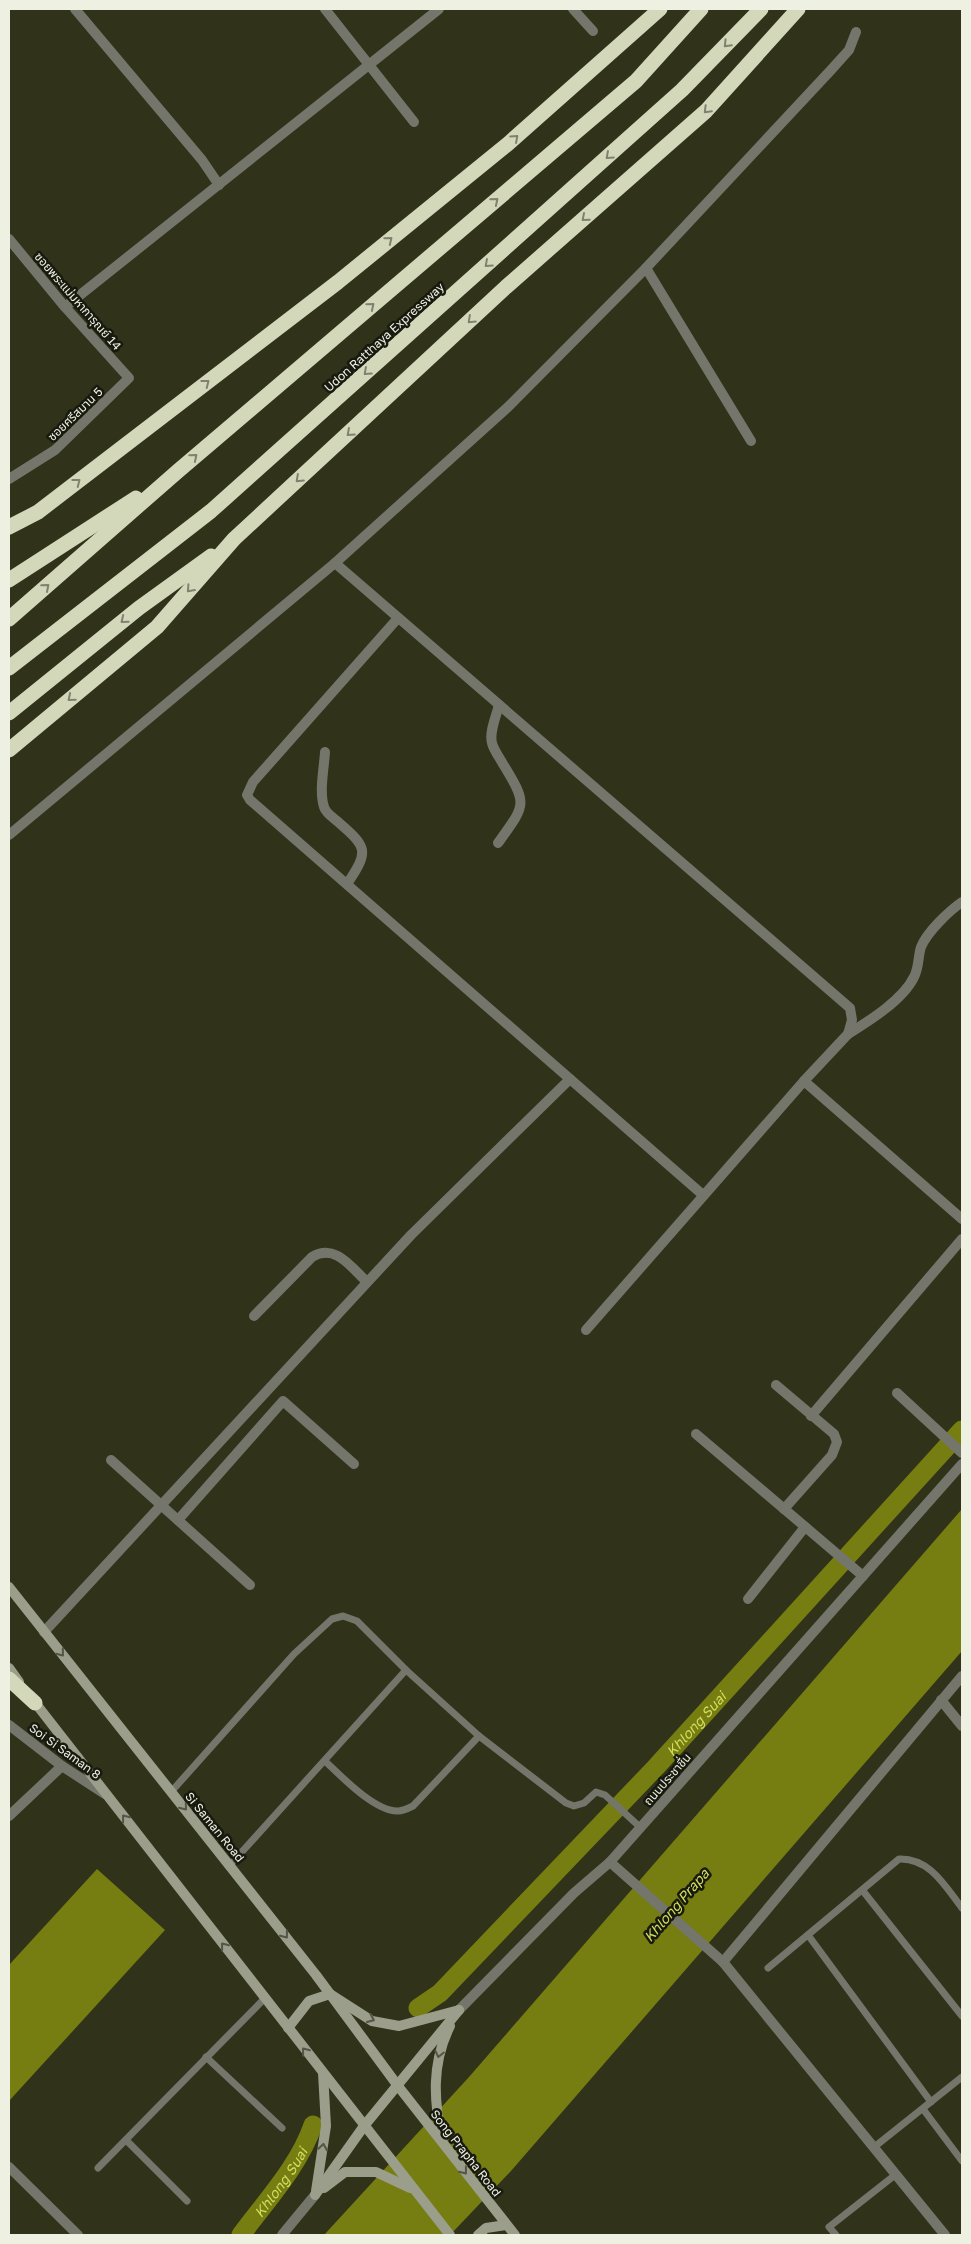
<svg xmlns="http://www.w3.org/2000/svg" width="971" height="2244" viewBox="0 0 971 2244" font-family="'Golos Text','Noto Sans Thai',sans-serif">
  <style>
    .water { fill: #767d11 }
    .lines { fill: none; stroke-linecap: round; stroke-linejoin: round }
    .canal { stroke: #767d11; stroke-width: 19 }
    .service { stroke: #74766b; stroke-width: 7 }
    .minor { stroke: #74766b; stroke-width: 10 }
    .tertiary { stroke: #74766b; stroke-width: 10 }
    .secondary { stroke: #9b9e8b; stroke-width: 10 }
    .motorway { stroke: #d4d8bb; stroke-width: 15 }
    .oneway { stroke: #7f826e }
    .oneway2 { stroke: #535547 }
    .labels { text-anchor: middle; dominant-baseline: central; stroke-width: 5; stroke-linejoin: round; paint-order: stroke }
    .street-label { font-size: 12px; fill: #eef1e2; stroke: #18190f }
    .water-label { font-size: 14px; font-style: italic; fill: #d2de5d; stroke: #18190f }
  </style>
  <rect width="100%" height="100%" fill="#30321a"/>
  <g class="water">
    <polygon points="962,1509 962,1651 511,2171 450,2235 324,2235 469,2077"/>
    <polygon points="97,1869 165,1930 9,2101 9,1965"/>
  </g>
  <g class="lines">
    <g class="canal">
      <path id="s1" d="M 418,2008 L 440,1993 L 656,1767 L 962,1430"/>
      <path id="s2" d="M 241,2235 C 266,2201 299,2166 313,2125"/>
    </g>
    <g class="service">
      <path d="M 325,1761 C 341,1776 375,1812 398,1811 C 403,1811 409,1808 413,1806 L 479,1736"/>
      <polyline points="171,1792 294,1654 332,1619 343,1616 357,1621 406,1670 479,1736 566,1803 574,1806 584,1803 596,1792 605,1795 641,1828"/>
      <polyline points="230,1865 406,1670"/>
      <polyline points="863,1891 962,2016"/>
      <polyline points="808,1935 931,2102"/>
      <path d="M 768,1968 L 899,1859 C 930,1858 945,1886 962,1908"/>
      <polyline points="206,2057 282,2128"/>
      <polyline points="923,2109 962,2161"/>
      <polyline points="126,2140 187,2201"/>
      <polyline points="873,2148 962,2077"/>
      <polyline points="98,2168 265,1998"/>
      <polyline points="836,2235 829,2227 895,2175"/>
    </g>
    <g class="minor">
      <polyline points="75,9 202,160 219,185"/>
      <polyline points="325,9 414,122"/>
      <polyline points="573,9 593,31"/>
      <polyline points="9,239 65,307 129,378 55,450 9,479"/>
      <polyline points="646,268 751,441"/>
      <polyline points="65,307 439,9"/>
      <polyline points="335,563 850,1008 852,1020 848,1034 804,1081 586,1330"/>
      <polyline points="398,618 253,782 247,795 250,800 703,1195"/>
      <path d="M 325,752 C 324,769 319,791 324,807 C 326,813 332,817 337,821 C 367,847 370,850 347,884"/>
      <polyline points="9,835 335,563 508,407 646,268 831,70 849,50 856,32"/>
      <path d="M 498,843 C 526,804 528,805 503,764 C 500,758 494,751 492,743 C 489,732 496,717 499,705"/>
      <path d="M 848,1034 C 869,1021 903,1000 914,977 C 919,968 918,956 921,947 C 927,932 949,911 962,902"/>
      <polyline points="804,1081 962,1219"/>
      <path d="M 254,1316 L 312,1257 C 335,1243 351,1267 367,1282"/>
      <polyline points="776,1385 834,1434 837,1442 832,1455 784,1509"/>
      <polyline points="897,1393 962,1453"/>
      <polyline points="811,1416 962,1239"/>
      <polyline points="696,1434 863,1576"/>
      <polyline points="111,1460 250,1585"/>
      <polyline points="178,1520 283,1401 354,1464"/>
      <polyline points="748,1599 805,1527"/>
      <polyline points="44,1632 411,1235 570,1079"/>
      <polyline points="941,1700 962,1726"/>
      <polyline points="9,1725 62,1766 105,1794"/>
      <polyline points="9,1816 62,1766"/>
      <polyline points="610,1862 723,1962 945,2235"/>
      <polyline points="723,1962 962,1676"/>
      <polyline points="459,2010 574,1893 610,1862 962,1464"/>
      <polyline points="9,2167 78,2235"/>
    </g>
    <polyline class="tertiary" points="282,2235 315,2195"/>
    <g class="secondary">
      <polyline points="9,1587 316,1975 398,2086 515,2235"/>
      <polyline points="9,1668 19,1682"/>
      <polyline points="33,1700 450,2235"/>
      <polyline points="288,2028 309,2001 330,1994 372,2021 399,2026 459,2010"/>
      <path d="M 442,2141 C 434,2101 431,2064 450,2026"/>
      <polyline points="324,2188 345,2172 376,2172 410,2188"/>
      <polyline points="316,2191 326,2126 323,2073"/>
      <polyline points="315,2195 364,2126 459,2010"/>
      <polyline points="478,2235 486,2228 506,2225"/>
    </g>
    <g class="motorway">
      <polyline points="9,527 38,512 338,282 509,143 660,9"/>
      <polyline points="9,580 136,498"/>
      <polyline points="9,619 178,471 636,81 701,9"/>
      <polyline points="9,668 211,511 682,90 761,9"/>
      <polyline points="9,713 139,608 211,556"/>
      <polyline points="9,750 157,627 234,539 506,287 706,111 798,9"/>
      <polyline points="9,1679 35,1703"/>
    </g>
  </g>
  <defs><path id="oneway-chevron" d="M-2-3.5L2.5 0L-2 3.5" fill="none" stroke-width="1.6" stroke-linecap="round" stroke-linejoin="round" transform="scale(1.25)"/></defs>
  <g class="oneway">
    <use href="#oneway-chevron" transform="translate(727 44) rotate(134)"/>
    <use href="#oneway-chevron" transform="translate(707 110) rotate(135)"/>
    <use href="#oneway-chevron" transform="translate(515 138) rotate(-42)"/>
    <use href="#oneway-chevron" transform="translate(609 156) rotate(138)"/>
    <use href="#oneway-chevron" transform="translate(495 201) rotate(-40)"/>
    <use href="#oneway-chevron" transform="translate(585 218) rotate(139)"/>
    <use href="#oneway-chevron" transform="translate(389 240) rotate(-39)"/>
    <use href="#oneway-chevron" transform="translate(488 264) rotate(138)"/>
    <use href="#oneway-chevron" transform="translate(371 306) rotate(-40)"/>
    <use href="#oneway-chevron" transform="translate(471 320) rotate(137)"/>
    <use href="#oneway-chevron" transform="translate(367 372) rotate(138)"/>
    <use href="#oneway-chevron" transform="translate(206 383) rotate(-38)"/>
    <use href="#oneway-chevron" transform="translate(350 433) rotate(138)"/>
    <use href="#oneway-chevron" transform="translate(194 457) rotate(-40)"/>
    <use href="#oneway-chevron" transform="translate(299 479) rotate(137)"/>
    <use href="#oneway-chevron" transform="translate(77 482) rotate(-38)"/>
    <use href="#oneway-chevron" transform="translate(46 587) rotate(-41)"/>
    <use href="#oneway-chevron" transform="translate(190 589) rotate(132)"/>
    <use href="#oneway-chevron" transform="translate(124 620) rotate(141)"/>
    <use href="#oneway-chevron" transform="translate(71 698) rotate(140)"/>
  </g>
  <g class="oneway2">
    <use href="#oneway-chevron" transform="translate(61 1653) rotate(51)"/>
    <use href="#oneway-chevron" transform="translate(184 1807) rotate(51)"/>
    <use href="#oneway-chevron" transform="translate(125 1818) rotate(-128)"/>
    <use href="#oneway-chevron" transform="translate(285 1935) rotate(52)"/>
    <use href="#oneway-chevron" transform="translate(224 1946) rotate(-128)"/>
    <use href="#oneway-chevron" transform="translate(371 2019) rotate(24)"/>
    <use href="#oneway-chevron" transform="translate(305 2051) rotate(-128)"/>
    <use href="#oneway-chevron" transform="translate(439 2054) rotate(103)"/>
    <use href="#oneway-chevron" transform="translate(323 2147) rotate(-81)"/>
    <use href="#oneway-chevron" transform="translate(464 2171) rotate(52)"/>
  </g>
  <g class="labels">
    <g class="street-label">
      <text transform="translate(78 301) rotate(49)">ซอยพระแม่มหาการุณย์ 14</text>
      <text transform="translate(384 337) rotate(-42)">Udon Ratthaya Expressway</text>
      <text transform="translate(75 414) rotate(-44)">ซอยศรีสมาน 5</text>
      <text transform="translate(65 1751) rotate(36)">Soi Si Saman 8</text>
      <text transform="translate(667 1779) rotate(-49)">ถนนประชาชื่น</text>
      <text transform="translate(215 1827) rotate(51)">Si Saman Road</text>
      <text transform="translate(466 2153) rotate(52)">Song Prapha Road</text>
    </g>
    <g class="water-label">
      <text stroke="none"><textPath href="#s1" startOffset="398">Khlong Suai</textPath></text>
      <text transform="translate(676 1905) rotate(-49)">Khlong Prapa</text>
      <text stroke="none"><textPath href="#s2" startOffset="66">Khlong Suai</textPath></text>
    </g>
  </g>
  <rect width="971" height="2244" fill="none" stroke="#eef1e2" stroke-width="20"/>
</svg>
